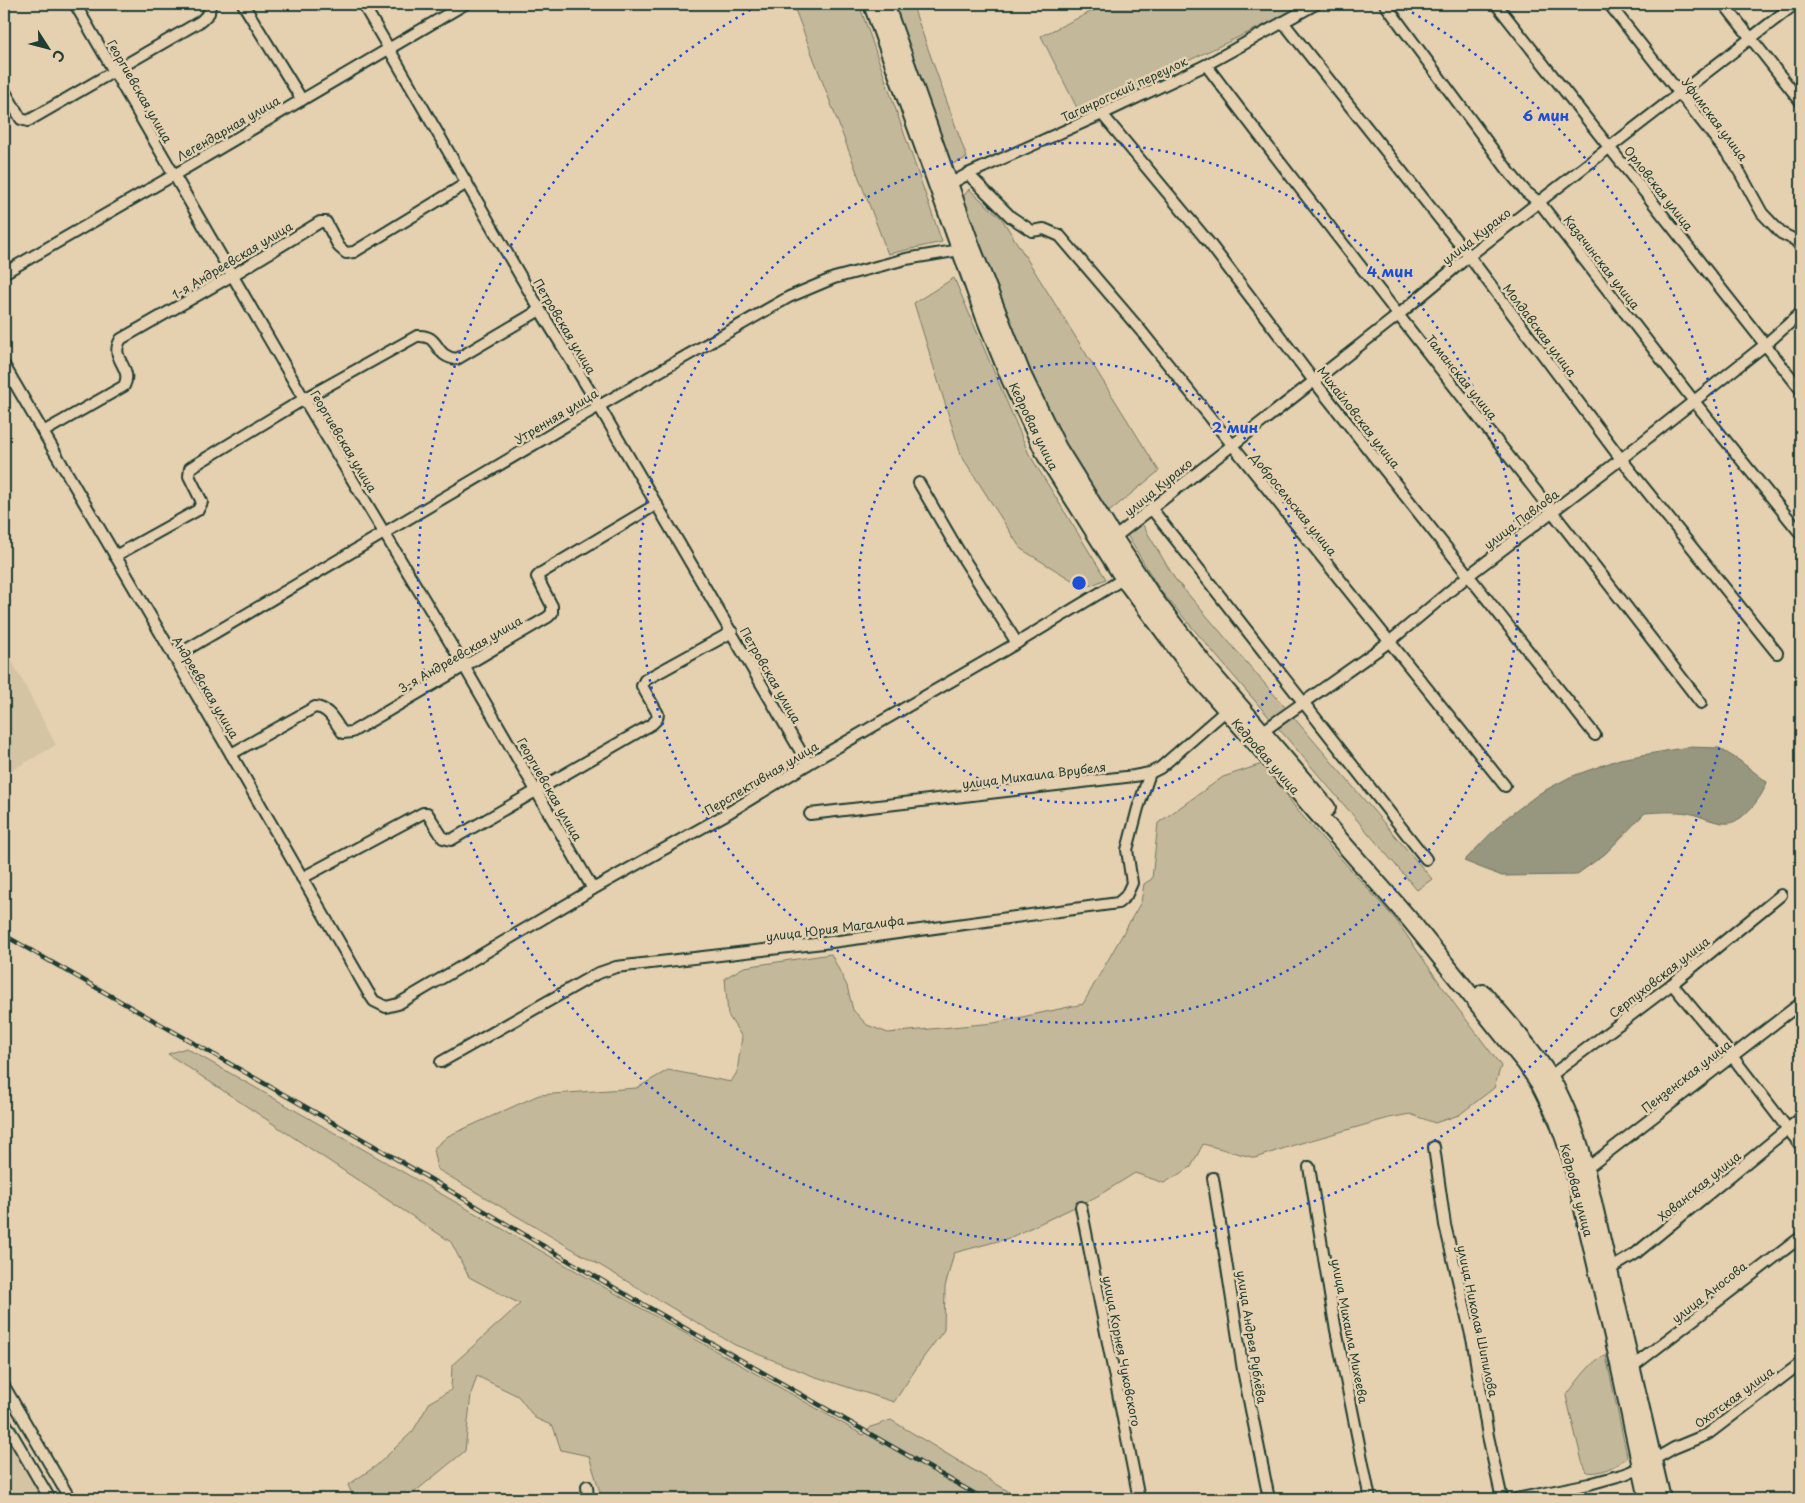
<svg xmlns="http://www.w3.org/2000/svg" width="1805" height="1503" viewBox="0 0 1805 1503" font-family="'Playpen Sans',sans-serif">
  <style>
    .built { fill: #d4c4a4 }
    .green { fill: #c4b89a; stroke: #727a67 }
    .water { fill: #97967e; stroke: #677260 }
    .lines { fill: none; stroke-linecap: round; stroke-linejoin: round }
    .street-casing { stroke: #1f3d34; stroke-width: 14 }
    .primary-casing { stroke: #1f3d34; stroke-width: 20 }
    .street { stroke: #e5d0af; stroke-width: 10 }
    .primary { stroke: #e5d0af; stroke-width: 16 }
    .rail-casing { stroke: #1f3d34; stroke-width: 4.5 }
    .rail { stroke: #e5d0af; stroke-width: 2.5; stroke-dasharray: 8; stroke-linecap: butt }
    .ring { fill: none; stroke: #1d4ed8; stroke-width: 2.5; stroke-dasharray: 2.5 5 }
    .labels { text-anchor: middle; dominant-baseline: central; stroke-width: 5; stroke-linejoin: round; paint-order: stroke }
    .street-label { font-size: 12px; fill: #1f3d34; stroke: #e5d0af }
    .centre { fill: #1d4ed8; stroke: #e5d0af; stroke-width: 2.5 }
    .ring-label { font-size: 15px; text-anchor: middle; font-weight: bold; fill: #1d4ed8; stroke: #e5d0af; stroke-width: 5; stroke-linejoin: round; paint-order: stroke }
  </style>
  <rect width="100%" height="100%" fill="#e5d0af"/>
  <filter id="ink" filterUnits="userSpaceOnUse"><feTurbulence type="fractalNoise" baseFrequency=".02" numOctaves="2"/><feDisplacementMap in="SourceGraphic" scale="10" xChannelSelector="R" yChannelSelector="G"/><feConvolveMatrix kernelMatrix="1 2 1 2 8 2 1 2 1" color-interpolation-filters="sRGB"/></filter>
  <g filter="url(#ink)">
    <g class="built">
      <polygon points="4,646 56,745 4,775"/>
      <polygon points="4,1434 42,1499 4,1499"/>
    </g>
    <g class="green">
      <polygon points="793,4 859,4 942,242 888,254"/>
      <polygon points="887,4 912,4 967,158 945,167"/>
      <polygon points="1107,4 1309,4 1079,112 1041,36"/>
      <polygon points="969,189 1002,219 1159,471 1105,515 1053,426 1001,310 963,197"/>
      <polygon points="954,278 1029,454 1106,579 1085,588 1021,549 961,455 914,303"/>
      <polygon points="1141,522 1175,579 1432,879 1417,890 1160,590 1127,535"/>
      <polygon points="1265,763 1297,810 1396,920 1453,1002 1501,1066 1494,1088 1459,1115 1435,1123 1410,1114 1389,1118 1294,1145 1255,1158 1203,1144 1191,1167 1164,1183 1135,1173 1096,1197 1009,1238 954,1253 945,1287 944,1330 923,1358 894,1402 813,1376 735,1345 437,1169 433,1149 448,1136 539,1095 637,1088 668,1070 731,1082 737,1072 742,1037 728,1015 725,978 744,967 831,954 847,986 853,1010 867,1025 888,1033 994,1023 1083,1004 1141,902 1144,884 1152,879 1158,823 1223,777"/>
      <polygon points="186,1048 863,1435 871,1427 891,1420 1021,1499 602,1499 589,1456 561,1450 553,1426 535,1418 518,1396 477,1376 471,1394 465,1451 406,1499 362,1499 353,1496 348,1485 376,1466 413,1431 430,1402 451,1390 452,1365 520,1304 469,1277 451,1242 168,1054"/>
      <path d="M 1606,1356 L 1627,1456 C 1620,1465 1599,1475 1587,1472 L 1582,1461 L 1566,1396 C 1575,1385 1593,1357 1606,1356 Z"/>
    </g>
    <path class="water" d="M 1688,747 L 1719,748 L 1740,761 L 1767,782 C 1763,796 1744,821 1729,823 C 1718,825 1699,815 1688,813 C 1674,811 1659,812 1645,813 L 1605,854 L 1576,875 L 1502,876 L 1464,861 L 1505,819 L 1540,793 L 1570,777 L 1620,759 Z"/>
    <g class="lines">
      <g class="street-casing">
        <g id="street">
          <polyline points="75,4 304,399 464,666 593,889"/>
          <polyline points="243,4 302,100"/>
          <polyline points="363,4 540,310 599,406 808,764"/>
          <polyline points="1385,4 1510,173 1526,192 1540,203 1693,400 1801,534"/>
          <polyline points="1496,4 1801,390"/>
          <polyline points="1609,4 1734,162 1762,213 1781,233 1795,240 1801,247"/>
          <polyline points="1724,4 1801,102"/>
          <polyline points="1283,22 1469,256 1621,459 1777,653"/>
          <path d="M 1206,65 C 1368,280 1537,490 1701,703"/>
          <polyline points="4,90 21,119 28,121 201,21 209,13 210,4"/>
          <polyline points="1102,114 1210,244 1314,381 1595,735"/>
          <polyline points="968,174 1011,217 1032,231 1044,229 1060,236 1142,332 1505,786"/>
          <polyline points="946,186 968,174 1102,114 1206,65 1316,4"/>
          <polyline points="4,273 174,175 465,4"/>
          <polyline points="4,365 231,754 368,992 374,1001 386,1007 398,1004 593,889 723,816 808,764 1017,643 1128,576"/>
          <path d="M 43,432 L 124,386 C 134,367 108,359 121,339 L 233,275 L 320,222 L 326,222 L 339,247 L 346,253 L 354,252 L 467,183"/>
          <polyline points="919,483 958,550 1017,643"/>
          <polyline points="1151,508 1426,859"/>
          <polyline points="1110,541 1397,316 1469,256 1795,4"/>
          <path d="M 115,556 L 198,510 L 202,502 L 189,476 L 190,468 L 304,399 L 417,336 C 441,334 433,357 457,359 L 540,310"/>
          <polyline points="174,657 599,406 789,297 834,278 906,259 966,249"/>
          <polyline points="1259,734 1389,642 1469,575 1621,459 1766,344 1801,313"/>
          <path d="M 231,754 L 315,707 C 330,708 335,723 343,733 L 352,732 L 548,617 L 552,613 L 552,606 L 537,577 L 541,573 L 657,504"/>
          <polyline points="810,814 1134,776 1150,773 1160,768 1230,707"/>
          <polyline points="302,878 423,813 427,813 429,816 443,838 451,840 652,724 657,719 658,714 642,686 645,680 732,632"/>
          <polyline points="1672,984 1732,1056 1801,1146"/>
          <polyline points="441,1062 596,974 616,967 832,942 1118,903 1126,896 1132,883 1127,850 1138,808 1150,773"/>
          <polyline points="1549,1077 1672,984 1781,895"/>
          <polyline points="1434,1147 1445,1225 1473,1343 1488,1436 1502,1499"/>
          <polyline points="1309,1167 1335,1325 1370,1499"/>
          <polyline points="1586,1169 1801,1003"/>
          <polyline points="1213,1178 1243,1370 1269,1499"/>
          <polyline points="1081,1207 1139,1499"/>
          <polyline points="1610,1269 1635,1254 1801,1118"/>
          <polyline points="1632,1367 1801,1237"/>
          <polyline points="4,1386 70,1499"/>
          <polyline points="4,1416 5,1422 50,1499"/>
          <polyline points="587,1486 588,1499"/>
          <polyline points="1516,1499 1589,1484 1625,1474 1641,1467 1674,1448 1708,1434 1801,1363"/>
        </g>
      </g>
      <g class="primary-casing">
        <g id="primary">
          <polyline points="872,4 985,318 1010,379 1046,456 1124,579 1197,676 1411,921 1526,1064 1539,1083 1558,1121 1571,1158 1614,1341 1648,1499"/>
          <polyline points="885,4 972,248 1022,374 1058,448 1114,538 1152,596 1208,669 1327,808"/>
          <path d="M 1483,993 C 1506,1021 1532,1048 1551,1079 C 1564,1101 1573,1125 1581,1150 L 1662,1499"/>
        </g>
      </g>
      <use href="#street" class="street"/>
      <use href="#primary" class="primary"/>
      <g class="rail-casing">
        <polyline id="rail" points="4,935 376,1147 613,1287 984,1499"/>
      </g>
      <use href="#rail" class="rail"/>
    </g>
  </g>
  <g class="ring">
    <circle cx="1079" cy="583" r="220"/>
    <circle cx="1079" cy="583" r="440"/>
    <path d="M1399 5A661 661 0 1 1 759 5"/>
  </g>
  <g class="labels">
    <g class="street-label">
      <text transform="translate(1124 89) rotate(-25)">Таганрогский переулок</text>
      <text transform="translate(140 91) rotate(60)">Георгиевская улица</text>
      <text transform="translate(1715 119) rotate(53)">Уфимская улица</text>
      <text transform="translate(228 128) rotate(-30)">Легендарная улица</text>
      <text transform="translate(1659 188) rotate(52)">Орловская улица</text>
      <text transform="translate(1476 236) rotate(-38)">улица Курако</text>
      <text transform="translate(232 260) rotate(-31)">1-я Андреевская улица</text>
      <text transform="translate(1602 262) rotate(52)">Казачинская улица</text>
      <text transform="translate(565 326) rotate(59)">Петровская улица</text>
      <text transform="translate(1540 330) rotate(53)">Молдавская улица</text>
      <text transform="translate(1462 377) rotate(51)">Таманская улица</text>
      <text transform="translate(556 416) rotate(-31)">Утренняя улица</text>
      <text transform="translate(1359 417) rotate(52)">Михайловская улица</text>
      <text transform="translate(1034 426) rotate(64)">Кедровая улица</text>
      <text transform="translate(344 441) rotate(59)">Георгиевская улица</text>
      <text transform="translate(1158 487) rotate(-39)">улица Курако</text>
      <text transform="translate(1294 504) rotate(51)">Добросельская улица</text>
      <text transform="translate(1521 519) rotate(-37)">улица Павлова</text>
      <text transform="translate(460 654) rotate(-30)">3-я Андреевская улица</text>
      <text transform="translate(771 675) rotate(60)">Петровская улица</text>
      <text transform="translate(206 687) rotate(59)">Андреевская улица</text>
      <text transform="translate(1266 756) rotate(49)">Кедровая улица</text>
      <text transform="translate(1034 775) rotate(-7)">улица Михаила Врубеля</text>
      <text transform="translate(761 778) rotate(-31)">Перспективная улица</text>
      <text transform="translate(550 789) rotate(60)">Георгиевская улица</text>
      <text transform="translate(835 928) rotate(-7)">улица Юрия Магалифа</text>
      <text transform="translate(1659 977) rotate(-38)">Серпуховская улица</text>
      <text transform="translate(1686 1076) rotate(-38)">Пензенская улица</text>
      <text transform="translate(1699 1186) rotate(-39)">Хованская улица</text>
      <text transform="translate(1577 1190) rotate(75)">Кедровая улица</text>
      <text transform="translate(1709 1292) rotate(-38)">улица Аносова</text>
      <text transform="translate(1478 1321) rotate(78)">улица Николая Шипилова</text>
      <text transform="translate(1350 1331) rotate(79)">улица Михаила Михеева</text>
      <text transform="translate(1252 1337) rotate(81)">улица Андрея Рублёва</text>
      <text transform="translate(1122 1351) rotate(79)">улица Корнея Чуковского</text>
      <text transform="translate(1734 1397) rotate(-36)">Охотская улица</text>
    </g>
  </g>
  <circle cx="1079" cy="583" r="8" class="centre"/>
  <g class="ring-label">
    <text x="1546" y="121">6 мин</text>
    <text x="1390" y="277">4 мин</text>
    <text x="1235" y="433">2 мин</text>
  </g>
  <rect width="1805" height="1503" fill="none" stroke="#e5d0af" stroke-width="20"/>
  <rect x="10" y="10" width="1785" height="1483" fill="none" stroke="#1f3d34" stroke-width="2" filter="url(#ink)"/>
  <g transform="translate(48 48) rotate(126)" stroke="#e5d0af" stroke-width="4" paint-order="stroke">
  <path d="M0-4L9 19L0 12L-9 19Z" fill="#1f3d34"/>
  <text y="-8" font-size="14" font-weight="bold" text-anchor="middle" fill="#1f3d34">С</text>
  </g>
</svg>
